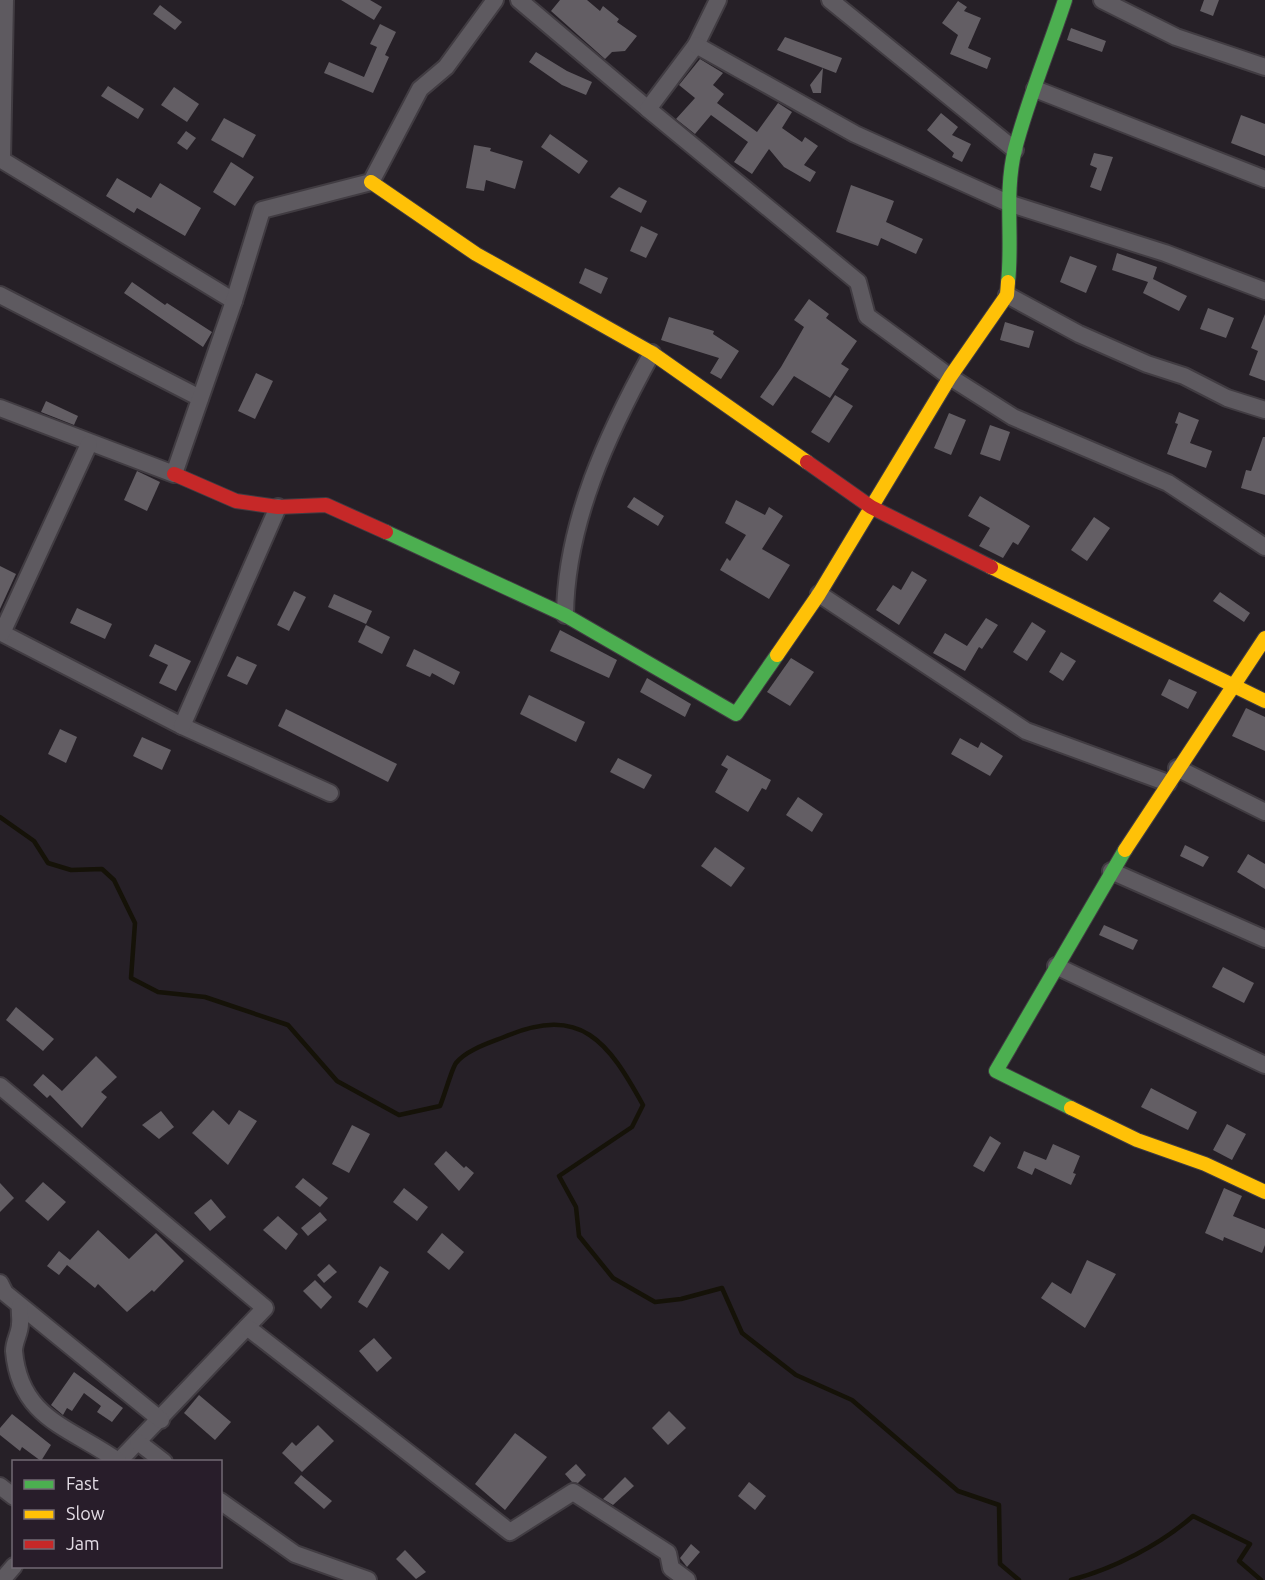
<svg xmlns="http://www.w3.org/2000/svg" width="1265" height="1580" viewBox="0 0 1265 1580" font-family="Ubuntu,sans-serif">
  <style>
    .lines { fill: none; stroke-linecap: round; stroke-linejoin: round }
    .stream { stroke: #151208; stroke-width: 4.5 }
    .building { fill: #635e64 }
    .street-casing { stroke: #413c42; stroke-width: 20 }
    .fast-casing { stroke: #413c42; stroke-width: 16 }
    .slow-casing { stroke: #413c42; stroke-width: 16 }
    .jam-casing { stroke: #413c42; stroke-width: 16 }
    .street { stroke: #5e5a60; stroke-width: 16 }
    .fast { stroke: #4caf50; stroke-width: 14 }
    .slow { stroke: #ffc107; stroke-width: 14 }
    .jam { stroke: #c62828; stroke-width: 14 }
  </style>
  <rect width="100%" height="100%" fill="#262027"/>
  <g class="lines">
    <g class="stream">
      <path d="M 0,817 L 34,841 L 48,863 L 71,870 L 102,869 L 114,880 L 135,923 L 131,978 L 158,992 L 205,997 L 288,1025 L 337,1081 L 399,1115 L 440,1106 C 444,1097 452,1068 456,1063 C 466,1050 489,1043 504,1037 C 582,1004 608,1042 643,1105 L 632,1127 L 559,1176 L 576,1207 L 579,1236 L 613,1278 L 655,1302 L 681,1299 L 722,1288 L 742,1333 L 796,1375 L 852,1400 L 958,1491 L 999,1505 L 1000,1564 L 1019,1580"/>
      <path d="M 1071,1580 C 1113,1569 1160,1545 1193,1516 L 1250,1544 L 1239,1561 L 1261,1580"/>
    </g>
  </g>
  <g class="building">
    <polygon points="341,0 370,0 382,7 374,20"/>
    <polygon points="560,0 587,0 600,11 603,6 619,19 617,22 637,36 625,51 612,52 605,59 551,11"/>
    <polygon points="1204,0 1219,0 1213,16 1200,11"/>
    <polygon points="958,1 967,7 964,11 981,18 968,48 991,58 987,69 950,54 958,35 942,23"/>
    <polygon points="160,5 182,22 175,30 153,14"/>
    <polygon points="380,24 396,32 385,55 389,57 373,93 324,73 329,62 364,77 377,47 370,44"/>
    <polygon points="1071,28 1106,41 1102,52 1067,40"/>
    <polygon points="785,37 842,58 836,73 823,68 821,93 813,93 810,85 823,68 777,50"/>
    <polygon points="536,52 567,71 592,82 586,95 562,85 529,62"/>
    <polygon points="700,59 723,73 713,85 724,94 717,103 757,132 778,103 792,112 782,128 802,142 805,137 818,146 804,165 816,172 810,182 784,167 769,149 752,174 734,162 748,142 711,115 695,134 676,119 695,98 679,85"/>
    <polygon points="108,86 144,109 138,119 101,96"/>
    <polygon points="174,87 199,104 187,122 161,105"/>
    <polygon points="941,113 958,127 952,135 971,144 962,162 952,157 954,153 927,130"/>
    <polygon points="1241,115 1265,124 1265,156 1231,143"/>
    <polygon points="224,118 256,135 243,158 211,140"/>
    <polygon points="186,131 196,138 187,150 177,143"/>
    <polygon points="550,134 588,161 579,174 541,147"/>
    <polygon points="474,145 491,148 490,151 523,161 515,189 486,180 484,191 466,188"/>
    <polygon points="1094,153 1113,157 1101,191 1090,187 1097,168 1090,165"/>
    <polygon points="231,162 254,177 235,206 213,192"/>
    <polygon points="117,178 151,198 160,183 201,208 185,236 137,208 134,213 106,196"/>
    <polygon points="851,185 894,201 886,222 923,239 916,254 881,238 878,246 836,232"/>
    <polygon points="619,187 647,201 641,213 610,197"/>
    <polygon points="641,226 658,234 646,258 630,251"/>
    <polygon points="1117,253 1157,267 1153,279 1187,296 1179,311 1143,293 1148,282 1112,270"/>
    <polygon points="1070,256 1097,266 1086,293 1060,282"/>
    <polygon points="585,268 608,278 601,294 579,283"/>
    <polygon points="132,282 165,305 167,303 212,332 203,347 124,293"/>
    <polygon points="809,299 829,314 826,318 857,341 841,364 849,369 830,398 794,376 773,406 760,397 781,367 804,327 794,320"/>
    <polygon points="1208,308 1234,318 1226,338 1200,329"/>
    <polygon points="1265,314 1265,381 1249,375 1258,351 1251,348"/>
    <polygon points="669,317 714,331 713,334 739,351 721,379 710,373 719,358 661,340"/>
    <polygon points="1005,322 1034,331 1029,348 1000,340"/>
    <polygon points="256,373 273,381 255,419 238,411"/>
    <polygon points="835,395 853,406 829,443 811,432"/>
    <polygon points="46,401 78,416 74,425 41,412"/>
    <polygon points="1179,412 1199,420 1190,443 1212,451 1206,468 1167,454 1178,424 1175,423"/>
    <polygon points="949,413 966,420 951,455 934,448"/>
    <polygon points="990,425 1010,432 1000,461 980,454"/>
    <polygon points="1263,437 1265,437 1265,495 1241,488 1246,470 1251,471"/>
    <polygon points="137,471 160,482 147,511 124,500"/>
    <polygon points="980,496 1030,526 1018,545 1013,542 1003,558 979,546 990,528 968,516"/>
    <polygon points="634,497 664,516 658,526 627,507"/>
    <polygon points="736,500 765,515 769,507 783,516 762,549 790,565 769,599 720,570 727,558 730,561 746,535 725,523"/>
    <polygon points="1094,517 1110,528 1087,561 1071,550"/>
    <polygon points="0,566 16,574 0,609"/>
    <polygon points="912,571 927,580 899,625 876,610 893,585 901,590"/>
    <polygon points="294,591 306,597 289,631 277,625"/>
    <polygon points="1220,592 1250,613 1244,622 1213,601"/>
    <polygon points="334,594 372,611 366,624 328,607"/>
    <polygon points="77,608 112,624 105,639 70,623"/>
    <polygon points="986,618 998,625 982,649 979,647 965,671 933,653 945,633 967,646"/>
    <polygon points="1032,622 1046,631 1027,661 1013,652"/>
    <polygon points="366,625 390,637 382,654 358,642"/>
    <polygon points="560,630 617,660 609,678 550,651"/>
    <polygon points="155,644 191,661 176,691 159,683 168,665 149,656"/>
    <polygon points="414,649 460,672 454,685 432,673 430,677 406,666"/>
    <polygon points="1061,652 1076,661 1063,681 1049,672"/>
    <polygon points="237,656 257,665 247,685 227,676"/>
    <polygon points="791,658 814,672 790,706 767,692"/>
    <polygon points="647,678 691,704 685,717 640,692"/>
    <polygon points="1169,679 1197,692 1188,709 1161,695"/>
    <polygon points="529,695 585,722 576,742 520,714"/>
    <polygon points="1246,708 1265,717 1265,751 1232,736"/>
    <polygon points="286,709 397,764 388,782 278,726"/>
    <polygon points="60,729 77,737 66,763 48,754"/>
    <polygon points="142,737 171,750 162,770 133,756"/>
    <polygon points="960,738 978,748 981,742 1003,756 990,776 951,754"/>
    <polygon points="727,755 771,780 766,790 762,788 748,812 715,792 728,769 721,765"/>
    <polygon points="618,758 652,775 644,789 610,772"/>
    <polygon points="798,797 823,814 812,832 786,815"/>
    <polygon points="1185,845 1209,857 1203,867 1180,856"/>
    <polygon points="715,847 745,868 731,887 701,866"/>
    <polygon points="1248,854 1265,864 1265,889 1237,872"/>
    <polygon points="1104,925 1138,940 1133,950 1099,935"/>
    <polygon points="1223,967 1254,983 1244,1003 1212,987"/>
    <polygon points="16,1007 54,1039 43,1051 6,1020"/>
    <polygon points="96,1056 117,1077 101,1092 107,1097 82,1128 50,1095 47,1098 33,1085 43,1074 62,1091"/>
    <polygon points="1151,1088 1197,1112 1188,1130 1141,1107"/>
    <polygon points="213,1110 229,1125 239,1110 257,1121 228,1165 192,1133"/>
    <polygon points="161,1111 174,1127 159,1139 142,1125"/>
    <polygon points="1227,1124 1246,1134 1232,1160 1213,1150"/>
    <polygon points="352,1125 370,1134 349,1173 332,1164"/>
    <polygon points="990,1136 1001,1143 984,1172 973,1166"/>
    <polygon points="1053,1144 1080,1156 1073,1173 1076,1174 1071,1185 1035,1168 1032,1175 1017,1168 1024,1151 1046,1160"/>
    <polygon points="446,1151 464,1168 466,1166 474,1173 459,1191 434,1164"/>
    <polygon points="303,1178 328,1198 320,1207 295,1187"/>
    <polygon points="43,1182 66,1202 48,1221 25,1201"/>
    <polygon points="0,1183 14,1198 0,1212"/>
    <polygon points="404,1188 428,1207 417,1221 393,1202"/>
    <polygon points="1224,1188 1242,1196 1233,1216 1265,1229 1265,1245 1262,1253 1224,1237 1223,1241 1205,1233"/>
    <polygon points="211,1199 226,1217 210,1231 194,1213"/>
    <polygon points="320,1212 327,1220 308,1236 301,1228"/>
    <polygon points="278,1216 298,1234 286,1250 263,1230"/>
    <polygon points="98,1230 129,1259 156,1233 184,1261 154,1292 152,1290 127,1312 98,1284 95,1288 67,1265 59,1275 47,1266 59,1251 70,1260"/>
    <polygon points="442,1233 464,1252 449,1270 427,1252"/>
    <polygon points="1087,1260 1116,1274 1085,1328 1041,1298 1052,1282 1071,1294"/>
    <polygon points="329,1264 337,1272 324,1283 317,1275"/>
    <polygon points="380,1266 389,1272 367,1308 358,1302"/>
    <polygon points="315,1280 332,1297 321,1309 303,1291"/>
    <polygon points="374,1338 392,1358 377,1372 359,1351"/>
    <polygon points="74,1372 123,1408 112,1422 97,1412 101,1406 84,1393 72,1411 67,1408 63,1415 51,1405"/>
    <polygon points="199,1395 231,1422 215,1440 184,1413"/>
    <polygon points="669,1411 686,1428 668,1445 652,1428"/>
    <polygon points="12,1414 51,1445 41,1461 22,1447 20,1451 0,1435 0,1428"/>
    <polygon points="318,1425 334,1441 302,1472 282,1453 292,1442 296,1446"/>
    <polygon points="515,1433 547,1457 505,1510 475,1484"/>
    <polygon points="576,1464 586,1475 578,1483 572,1482 565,1474"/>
    <polygon points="301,1475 332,1501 324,1509 294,1483"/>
    <polygon points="625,1477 634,1486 613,1505 603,1499"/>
    <polygon points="749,1482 766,1496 755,1510 738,1496"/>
    <polygon points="691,1544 700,1552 687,1567 680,1558"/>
    <polygon points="405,1550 426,1572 416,1579 396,1559"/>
  </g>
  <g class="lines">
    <g class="street-casing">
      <g id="street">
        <polyline points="5,0 2,160 234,301"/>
        <polyline points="519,0 648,109"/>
        <polyline points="718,0 696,45 648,109 858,282 867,316 950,377 1013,417 1168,483 1265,547"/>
        <polyline points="830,0 1015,150"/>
        <polyline points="1102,0 1176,37 1265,67"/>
        <polyline points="696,45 855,134 1008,203 1165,253 1265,291"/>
        <polyline points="1035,89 1265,179"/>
        <polyline points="0,295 200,398"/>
        <polyline points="1007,295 1079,334 1147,364 1184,376 1227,398 1265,410"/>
        <polyline points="0,408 174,474 234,301 262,210 371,182 420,89 446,67 495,0"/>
        <polyline points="819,594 1026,731 1168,783"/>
        <path d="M 565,615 C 566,522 608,433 652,353"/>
        <polyline points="0,632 182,726 330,793"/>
        <polyline points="2,633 89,444"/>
        <polyline points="182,726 278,507"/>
        <polyline points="1177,768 1265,812"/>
        <polyline points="1111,871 1265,939"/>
        <polyline points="1056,966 1265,1065"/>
        <polyline points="0,1086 265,1308 118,1462"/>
        <polyline points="0,1283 5,1293 161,1420"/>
        <path d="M 20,1306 C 19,1313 21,1318 20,1324 C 20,1333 14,1341 14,1351 C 20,1419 70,1427 118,1461"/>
        <polyline points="247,1327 510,1532 573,1492 668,1553 671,1568 687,1580"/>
        <polyline points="138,1442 164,1462"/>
        <polyline points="0,1486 14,1497"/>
        <polyline points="220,1501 295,1554 368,1580"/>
        <polyline points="2,1580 14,1566"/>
      </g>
    </g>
    <g class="fast-casing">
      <g id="fast">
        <path d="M 1008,282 C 1013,238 1004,193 1015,149 C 1028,99 1049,49 1065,0"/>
        <polyline points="386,532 565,615 736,714 777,655"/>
        <polyline points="1071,1108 996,1071 1125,850"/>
      </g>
    </g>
    <g class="slow-casing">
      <g id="slow">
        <polyline points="371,182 476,254 652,353 807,462"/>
        <polyline points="991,567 1265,701"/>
        <polyline points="777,655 819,594 950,377 1007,295 1008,282"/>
        <polyline points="1125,850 1265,638"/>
        <polyline points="1071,1108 1137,1140 1205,1164 1265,1192"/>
      </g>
    </g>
    <g class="jam-casing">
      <g id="jam">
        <polyline points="807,462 871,507 991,567"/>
        <polyline points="174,474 236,501 278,507 326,505 386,532"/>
      </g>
    </g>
    <use href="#street" class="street"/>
    <use href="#fast" class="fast"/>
    <use href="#slow" class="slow"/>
    <use href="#jam" class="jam"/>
  </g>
  <rect x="12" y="1460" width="210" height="108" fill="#281d2a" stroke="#726974" stroke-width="1.5"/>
  <rect x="24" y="1480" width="30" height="9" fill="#4caf50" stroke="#726974" stroke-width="1.5"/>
  <text x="66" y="1490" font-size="18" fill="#e2dbe4">Fast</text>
  <rect x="24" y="1510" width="30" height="9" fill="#ffc107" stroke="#726974" stroke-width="1.5"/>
  <text x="66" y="1520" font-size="18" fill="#e2dbe4">Slow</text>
  <rect x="24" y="1540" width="30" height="9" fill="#c62828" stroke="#726974" stroke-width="1.5"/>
  <text x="66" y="1550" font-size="18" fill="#e2dbe4">Jam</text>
</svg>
